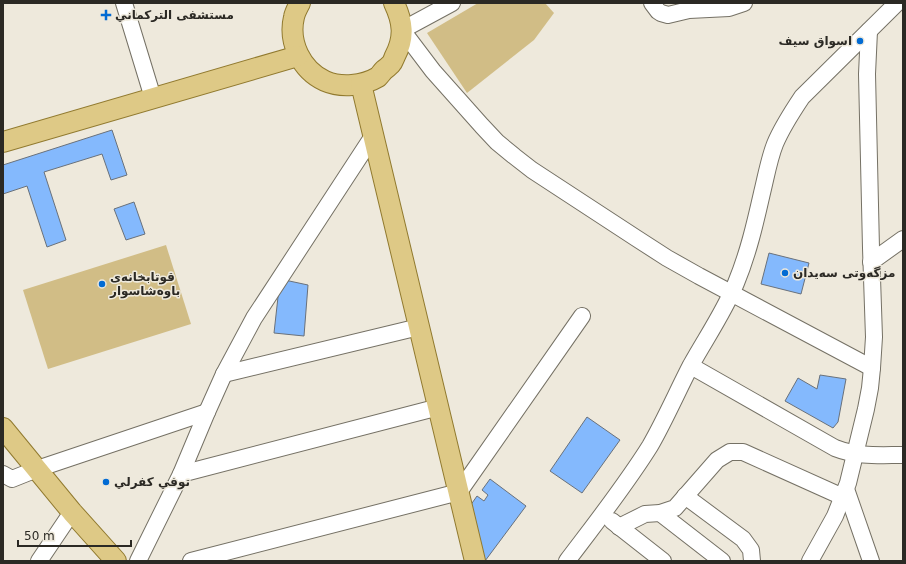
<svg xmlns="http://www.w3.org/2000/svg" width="906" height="564" viewBox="0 0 906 564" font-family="'DejaVu Sans',Cairo,sans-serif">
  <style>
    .green { fill: #d1bd86 }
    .building { fill: #84b9fd; stroke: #69717b }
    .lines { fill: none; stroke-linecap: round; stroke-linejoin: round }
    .minor-casing { stroke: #757165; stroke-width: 18 }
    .major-casing { stroke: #917a2f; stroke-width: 22 }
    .minor { stroke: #fff; stroke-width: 16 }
    .major { stroke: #dec986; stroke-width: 20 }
    .poi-dot { fill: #026bd3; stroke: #eee9dc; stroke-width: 1.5 }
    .labels { text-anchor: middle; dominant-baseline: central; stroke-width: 3; stroke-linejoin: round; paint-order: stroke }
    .poi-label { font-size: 12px; font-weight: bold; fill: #2b2924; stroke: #eee9dc; text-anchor: start }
  </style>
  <rect width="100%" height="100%" fill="#eee9dc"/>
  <g class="green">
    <polygon points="478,3 545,3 554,13 534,40 467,93 427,33"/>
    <polygon points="166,245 191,324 48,369 23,290"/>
  </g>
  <g class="building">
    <polygon points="112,130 127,175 111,180 102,154 44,172 66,240 47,247 27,186 3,194 3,165"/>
    <polygon points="134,202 145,234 126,240 114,209"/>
    <polygon points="769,253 809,263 801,294 761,284"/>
    <polygon points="280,279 308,285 304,336 274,333"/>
    <polygon points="820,375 846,379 838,422 833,428 785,401 798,378 817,389"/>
    <polygon points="587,417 620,440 582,493 550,471"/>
    <polygon points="490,479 526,506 485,561 470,506 477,496 484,501 488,495 482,490"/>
  </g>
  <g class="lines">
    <g class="minor-casing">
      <g id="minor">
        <polyline points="124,3 153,98"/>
        <polyline points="452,3 402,30 433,71 482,126 497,142 514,156 532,170 636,238 667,258 699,276 872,368"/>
        <polyline points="652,3 658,11 661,13 668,15 689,10 729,8 744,3"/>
        <polyline points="871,262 903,239"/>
        <path d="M 691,366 L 835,448 C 858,457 879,455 903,455"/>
        <polyline points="224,374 419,327"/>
        <polyline points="3,474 12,479 37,469 207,412"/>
        <polyline points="181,474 439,407"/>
        <polyline points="846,489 871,561"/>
        <polyline points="685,496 743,539 751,550 752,561"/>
        <polyline points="660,513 722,561"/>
        <polyline points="612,521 663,561"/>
        <polyline points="619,527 645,514 660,513 675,508 717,460 730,452 743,452 843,497"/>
        <polyline points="39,561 72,512"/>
        <polyline points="138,561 181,474 207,412 224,374 254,318 373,136"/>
        <polyline points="191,561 459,492 582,316"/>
        <path d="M 567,561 C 595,524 625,486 650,446 C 665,420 677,392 691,365 C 706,338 724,312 736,283 C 748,254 755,224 762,193 C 766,177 769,159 775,144 C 782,127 792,112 802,97 L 897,3"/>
        <polyline points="810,561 835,516 848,483 866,409 870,388 872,368 874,337 871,248 867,74 869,31"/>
      </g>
    </g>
    <g class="major-casing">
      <g id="major">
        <path d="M 300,3 C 298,7 295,12 294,17 C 288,42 301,70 325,81 C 341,88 363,86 378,77 C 380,75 382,72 384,70 C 387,68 389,66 391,64 C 393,62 394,58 395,56 C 405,37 403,22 394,3"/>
        <polyline points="361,84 475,561"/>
        <polyline points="3,142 298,56"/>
        <polyline points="3,428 72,512 116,561"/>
      </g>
    </g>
    <use href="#minor" class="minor"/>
    <use href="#major" class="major"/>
  </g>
  <g class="poi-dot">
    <path d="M104 9h4v4h4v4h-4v4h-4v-4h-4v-4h4z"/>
    <circle cx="860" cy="41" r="4"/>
    <circle cx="785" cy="273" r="4"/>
    <circle cx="102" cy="284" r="4"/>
    <circle cx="106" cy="482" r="4"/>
  </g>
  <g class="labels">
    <g class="poi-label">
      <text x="115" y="15">مستشفى التركماني</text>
      <text x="852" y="41" text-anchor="end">اسواق سيف</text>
      <text x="793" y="273">مزگەوتی سەیدان</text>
      <text x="110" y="277">قوتابخانەی<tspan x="110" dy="14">باوەشاسوار</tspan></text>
      <text x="114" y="482">توفي كفرلي</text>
    </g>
  </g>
  <rect width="906" height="564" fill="none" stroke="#2b2924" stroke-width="8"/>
  <path d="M18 540v6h113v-6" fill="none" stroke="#2b2924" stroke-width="2"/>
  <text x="24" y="540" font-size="12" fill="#2b2924" stroke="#eee9dc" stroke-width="3" paint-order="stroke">50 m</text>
</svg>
